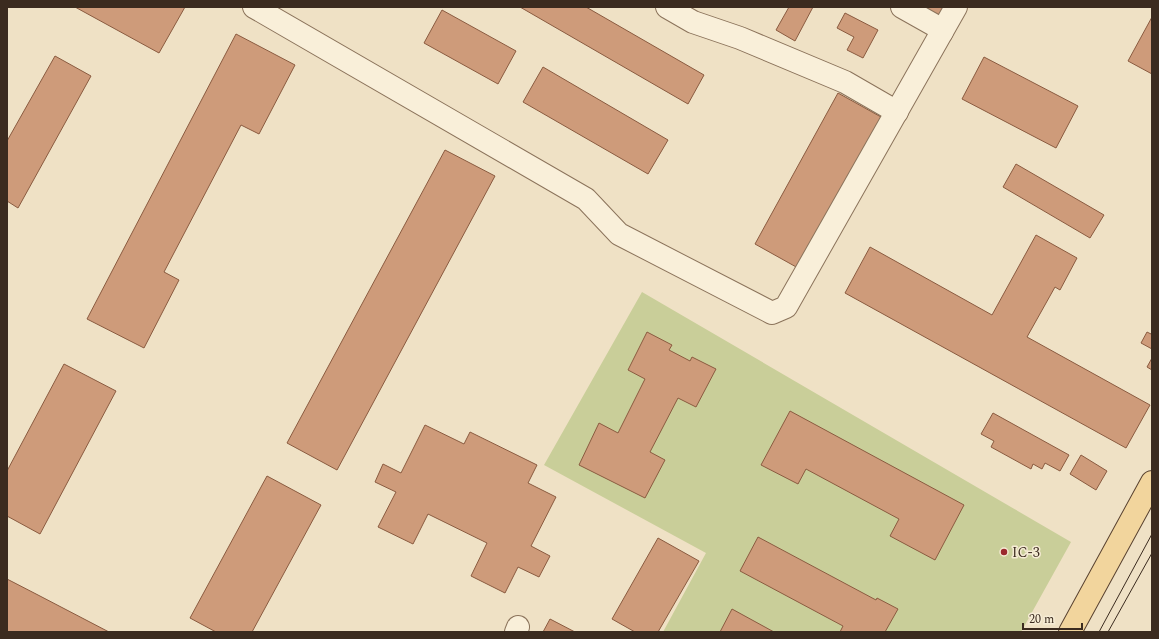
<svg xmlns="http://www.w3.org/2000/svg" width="1159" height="639" viewBox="0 0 1159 639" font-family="Spectral,serif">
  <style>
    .green { fill: #c9ce99 }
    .building { fill: #ce9b7a; stroke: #8a5b40 }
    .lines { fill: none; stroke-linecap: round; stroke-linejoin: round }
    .minor-casing { stroke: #8b735b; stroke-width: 24 }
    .major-casing { stroke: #58412f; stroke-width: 24 }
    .minor { stroke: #f9efd9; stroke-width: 22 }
    .major { stroke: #f2d59d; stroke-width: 22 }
    .tram { stroke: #3b2b1f; stroke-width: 1 }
    .poi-dot { fill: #9b292e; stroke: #f6ecd5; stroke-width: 1.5 }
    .labels { text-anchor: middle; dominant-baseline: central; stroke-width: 3; stroke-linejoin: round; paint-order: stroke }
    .poi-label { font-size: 14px; fill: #3b2b1f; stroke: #f6ecd5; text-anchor: start }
  </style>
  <rect width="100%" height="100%" fill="#efe1c5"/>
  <polygon class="green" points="642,292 1071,542 1021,632 663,632 706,553 544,465"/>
  <g class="building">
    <polygon points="75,7 185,7 159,53"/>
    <polygon points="520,7 586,7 704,75 688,104"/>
    <polygon points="789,7 813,7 795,41 776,30"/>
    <polygon points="914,7 944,7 937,20"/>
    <polygon points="442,10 516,51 498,84 424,43"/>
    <polygon points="845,13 878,30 863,58 847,50 854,37 837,28"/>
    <polygon points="1152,17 1152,74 1128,61"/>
    <polygon points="236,34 295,65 259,134 241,125 164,272 179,280 144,348 87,319"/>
    <polygon points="55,56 91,76 18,208 7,201 7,141"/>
    <polygon points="984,57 1078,106 1056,148 962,99"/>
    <polygon points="543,67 668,140 648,174 523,102"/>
    <polygon points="838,93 881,117 798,268 755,244"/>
    <polygon points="445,150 495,176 337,470 287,443"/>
    <polygon points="1016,164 1104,215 1090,238 1003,187"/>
    <polygon points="1036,235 1077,258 1060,290 1055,287 1027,337 1150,405 1126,448 845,293 870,247 992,315"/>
    <polygon points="647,332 672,345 669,350 690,361 692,357 716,369 696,407 678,398 650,452 665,460 645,498 579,465 599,423 618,433 645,379 628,370"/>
    <polygon points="1147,332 1151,334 1152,332 1152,349 1141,343"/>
    <polygon points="1152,358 1152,370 1147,367"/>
    <polygon points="64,364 116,391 40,534 7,516 7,471"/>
    <polygon points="790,411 964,505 935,560 890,536 899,519 806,469 798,484 761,465"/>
    <polygon points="993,413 1069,455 1060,471 1045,463 1042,469 1033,464 1031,469 991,447 994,441 981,434"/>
    <polygon points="425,425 464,444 470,432 537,465 528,483 556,497 531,546 550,556 539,577 518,567 505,593 471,576 487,543 428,514 413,544 378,527 396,492 375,482 383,464 401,473"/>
    <polygon points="1081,455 1107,471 1096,490 1070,474"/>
    <polygon points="267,476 321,505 252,632 216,632 190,618"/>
    <polygon points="758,537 876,600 877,598 898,609 885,632 840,632 843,626 740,571"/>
    <polygon points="658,538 699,561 658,632 635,632 612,619"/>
    <polygon points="7,579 38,595 109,632 7,632"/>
    <polygon points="732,609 774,632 720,632"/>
    <polygon points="550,619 575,632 543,632"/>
  </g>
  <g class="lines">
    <g class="minor-casing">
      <g id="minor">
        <polyline points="254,7 586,199 619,234 772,313 786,307 956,7"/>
        <polyline points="667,7 693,22 740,38 845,82 897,112"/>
        <polyline points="902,7 934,25 942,32"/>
        <polyline points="516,632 518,627"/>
      </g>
    </g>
    <g class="major-casing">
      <polyline id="major" points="1070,632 1152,482"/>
    </g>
    <use href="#minor" class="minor"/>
    <use href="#major" class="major"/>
    <g class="tram">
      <polyline points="1099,632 1152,534"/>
      <polyline points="1108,632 1152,553"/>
    </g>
  </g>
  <circle class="poi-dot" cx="1004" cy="552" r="4"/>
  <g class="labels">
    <g class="poi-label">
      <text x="1012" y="552">ІС-3</text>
    </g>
  </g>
  <rect width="1159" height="639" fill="none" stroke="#3b2b1f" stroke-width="16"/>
  <path d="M1023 623v6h59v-6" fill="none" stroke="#3b2b1f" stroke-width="2"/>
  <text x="1029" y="623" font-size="12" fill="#3b2b1f" stroke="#f6ecd5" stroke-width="3" paint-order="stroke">20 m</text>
</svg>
